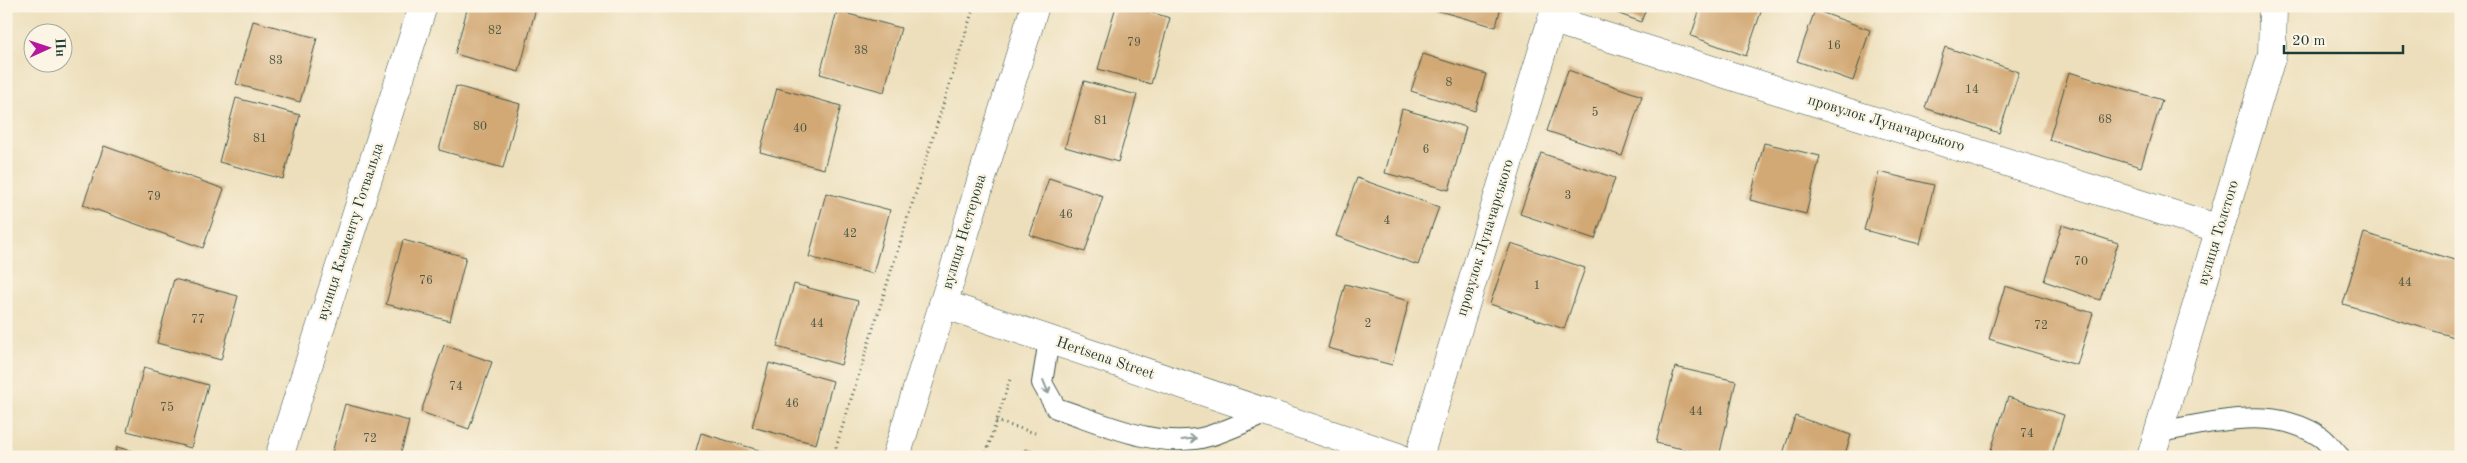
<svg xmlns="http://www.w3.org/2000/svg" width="2467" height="463" viewBox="0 0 2467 463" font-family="'Old Standard TT',serif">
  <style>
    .building { fill: #d2a874 }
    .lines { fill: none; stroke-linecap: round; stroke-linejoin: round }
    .lane-casing { stroke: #3e5548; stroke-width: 22 }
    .street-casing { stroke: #3e5548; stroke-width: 29 }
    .path { stroke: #3e5548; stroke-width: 3; stroke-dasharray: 1 4; stroke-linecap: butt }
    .lane { stroke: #fff; stroke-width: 20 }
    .street { stroke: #fff; stroke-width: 28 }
    .oneway { stroke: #8f9e9a }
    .labels { text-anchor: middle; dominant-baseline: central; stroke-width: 4.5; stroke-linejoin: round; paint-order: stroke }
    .number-label { font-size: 12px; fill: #4c5844 }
    .street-label { font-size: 15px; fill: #1f3d34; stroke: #fcf5e5 }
  </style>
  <rect width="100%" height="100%" fill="#fcf5e5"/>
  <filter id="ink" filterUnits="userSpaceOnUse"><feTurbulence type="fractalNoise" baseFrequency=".02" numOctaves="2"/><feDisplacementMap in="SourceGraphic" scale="10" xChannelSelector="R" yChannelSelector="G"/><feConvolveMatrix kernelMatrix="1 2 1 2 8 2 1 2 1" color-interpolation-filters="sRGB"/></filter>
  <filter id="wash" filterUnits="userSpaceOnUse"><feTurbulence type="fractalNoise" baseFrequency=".0096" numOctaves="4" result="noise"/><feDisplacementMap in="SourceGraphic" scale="20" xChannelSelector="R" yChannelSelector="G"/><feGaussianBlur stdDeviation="1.12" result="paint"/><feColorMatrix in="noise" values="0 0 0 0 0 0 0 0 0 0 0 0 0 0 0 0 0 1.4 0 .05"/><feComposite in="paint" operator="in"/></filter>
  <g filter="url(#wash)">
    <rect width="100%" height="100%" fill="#eddfbc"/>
    <g id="blocks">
      <g class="building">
        <polygon points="468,6 536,8 519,72 455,54"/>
        <polygon points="1116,6 1130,6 1170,18 1151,84 1098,69"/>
        <polygon points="1433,6 1501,6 1496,27 1432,9"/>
        <polygon points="1598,6 1647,6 1641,22"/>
        <polygon points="1701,6 1763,6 1746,56 1691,36"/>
        <polygon points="1815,10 1870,30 1853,81 1797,61"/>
        <polygon points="837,11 901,28 884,92 820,74"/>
        <polygon points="253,21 317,38 300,102 236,84"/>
        <polygon points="1945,47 2019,72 1999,133 1925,108"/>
        <polygon points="1423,54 1486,74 1475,111 1411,91"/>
        <polygon points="1568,70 1642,96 1622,156 1547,131"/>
        <polygon points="2069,72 2162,100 2141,167 2049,140"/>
        <polygon points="1084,81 1137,95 1118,162 1065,147"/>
        <polygon points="456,86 520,104 503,168 439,150"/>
        <polygon points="777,88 841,106 824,169 760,152"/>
        <polygon points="236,98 300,115 283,179 219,162"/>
        <polygon points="1402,109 1466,127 1449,190 1385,173"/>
        <polygon points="1764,143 1820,156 1806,214 1750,200"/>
        <polygon points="104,146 224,189 203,248 83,205"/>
        <polygon points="1541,153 1615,178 1595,239 1520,214"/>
        <polygon points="1879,172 1934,185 1920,244 1864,230"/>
        <polygon points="1049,178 1103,196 1085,252 1030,235"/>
        <polygon points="1357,178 1439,207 1418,265 1336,236"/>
        <polygon points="826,193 890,210 873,274 809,257"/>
        <polygon points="2062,225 2118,243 2100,300 2044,281"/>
        <polygon points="2364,233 2461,262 2461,339 2343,304"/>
        <polygon points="403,240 466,257 450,321 386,304"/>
        <polygon points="1511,243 1585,268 1564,329 1490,304"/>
        <polygon points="174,279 238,296 221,360 157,343"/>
        <polygon points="794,284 858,301 841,365 777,347"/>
        <polygon points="1345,284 1409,301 1392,365 1328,348"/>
        <polygon points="2005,286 2093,313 2077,365 1989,339"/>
        <polygon points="444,345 492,362 469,429 421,412"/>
        <polygon points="769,363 833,381 816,444 752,427"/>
        <polygon points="144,367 208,385 191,448 127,431"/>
        <polygon points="1675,367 1736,381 1719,457 1656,443"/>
        <polygon points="2008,397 2064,415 2051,457 2001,457 1990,453"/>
        <polygon points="345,404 409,421 400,457 331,457"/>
        <polygon points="1795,416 1851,435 1844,457 1782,457"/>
        <polygon points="701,433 779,456 779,457 694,457"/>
        <polygon points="117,447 150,456 150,457 114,457"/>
        <polygon points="1025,449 1050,456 1050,457 1023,457"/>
      </g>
    </g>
  </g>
  <g filter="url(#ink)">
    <use href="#blocks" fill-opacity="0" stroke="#3e5548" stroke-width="1"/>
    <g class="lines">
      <g class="lane-casing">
        <g id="lane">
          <path d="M 1049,340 L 1042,383 L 1056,408 C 1103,423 1159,451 1209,436 C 1229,430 1248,421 1266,413"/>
          <path d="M 2159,432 C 2213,423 2272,404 2321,437 C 2328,442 2334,451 2340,457"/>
        </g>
      </g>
      <g class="street-casing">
        <g id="street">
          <polyline points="1553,20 2220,229"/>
          <polyline points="943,304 1398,457"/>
          <polyline points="279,457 423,6"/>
          <polyline points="896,457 1035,6"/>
          <polyline points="1419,457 1556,6"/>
          <polyline points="2151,457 2272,55 2273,6"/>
        </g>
      </g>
      <g class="path">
        <polyline points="996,421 1035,433"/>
        <polyline points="833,457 974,6"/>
        <polyline points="985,457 1010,379"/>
      </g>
      <use href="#lane" class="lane"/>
      <use href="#street" class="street"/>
    </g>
    <defs><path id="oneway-shaft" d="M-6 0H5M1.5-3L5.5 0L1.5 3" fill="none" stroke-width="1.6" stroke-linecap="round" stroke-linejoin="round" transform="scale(1.25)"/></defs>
    <g class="oneway">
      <use href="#oneway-shaft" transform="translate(1046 387) rotate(68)"/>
      <use href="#oneway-shaft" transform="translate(1189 439) rotate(-7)"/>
    </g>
  </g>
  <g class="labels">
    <g class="number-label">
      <text x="495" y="31">82</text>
      <text x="1134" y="43">79</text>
      <text x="1834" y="46">16</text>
      <text x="861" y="51">38</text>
      <text x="276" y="61">83</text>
      <text x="1449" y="83">8</text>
      <text x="1972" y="90">14</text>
      <text x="1595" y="113">5</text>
      <text x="2105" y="120">68</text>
      <text x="1101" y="121">81</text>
      <text x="480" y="127">80</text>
      <text x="800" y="129">40</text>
      <text x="260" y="139">81</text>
      <text x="1426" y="150">6</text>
      <text x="1568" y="196">3</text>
      <text x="154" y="197">79</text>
      <text x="1066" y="215">46</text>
      <text x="1387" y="221">4</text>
      <text x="850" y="234">42</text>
      <text x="2081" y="262">70</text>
      <text x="426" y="281">76</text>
      <text x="2405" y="283">44</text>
      <text x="1537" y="286">1</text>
      <text x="198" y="320">77</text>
      <text x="817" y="324">44</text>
      <text x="1368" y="324">2</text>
      <text x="2041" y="326">72</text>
      <text x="456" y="387">74</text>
      <text x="792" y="404">46</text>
      <text x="167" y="408">75</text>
      <text x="1696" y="412">44</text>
      <text x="2027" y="434">74</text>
      <text x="370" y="439">72</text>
    </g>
    <g class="street-label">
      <text transform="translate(1886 124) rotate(17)">провулок Луначарського</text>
      <text transform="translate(351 232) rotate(-72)">вулиця Клементу Готвальда</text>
      <text transform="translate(965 232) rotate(-73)">вулиця Нестерова</text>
      <text transform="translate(2219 233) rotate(-73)">вулиця Толстого</text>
      <text transform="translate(1486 238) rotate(-73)">провулок Луначарського</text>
      <text transform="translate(1105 359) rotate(19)">Hertsena Street</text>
    </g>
  </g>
  <rect width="2467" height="463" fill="none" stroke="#fcf5e5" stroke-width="25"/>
  <g transform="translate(48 48) rotate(87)"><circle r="24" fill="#fcf5e5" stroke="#a4ab9e"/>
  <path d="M0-4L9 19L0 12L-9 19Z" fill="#b5179e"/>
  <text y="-8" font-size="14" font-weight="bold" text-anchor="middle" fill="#1f3d34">Пн</text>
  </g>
  <path d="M2284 45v8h119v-8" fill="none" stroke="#1f3d34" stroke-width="2.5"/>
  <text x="2292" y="45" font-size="15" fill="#1f3d34" stroke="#fcf5e5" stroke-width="4" paint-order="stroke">20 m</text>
</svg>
